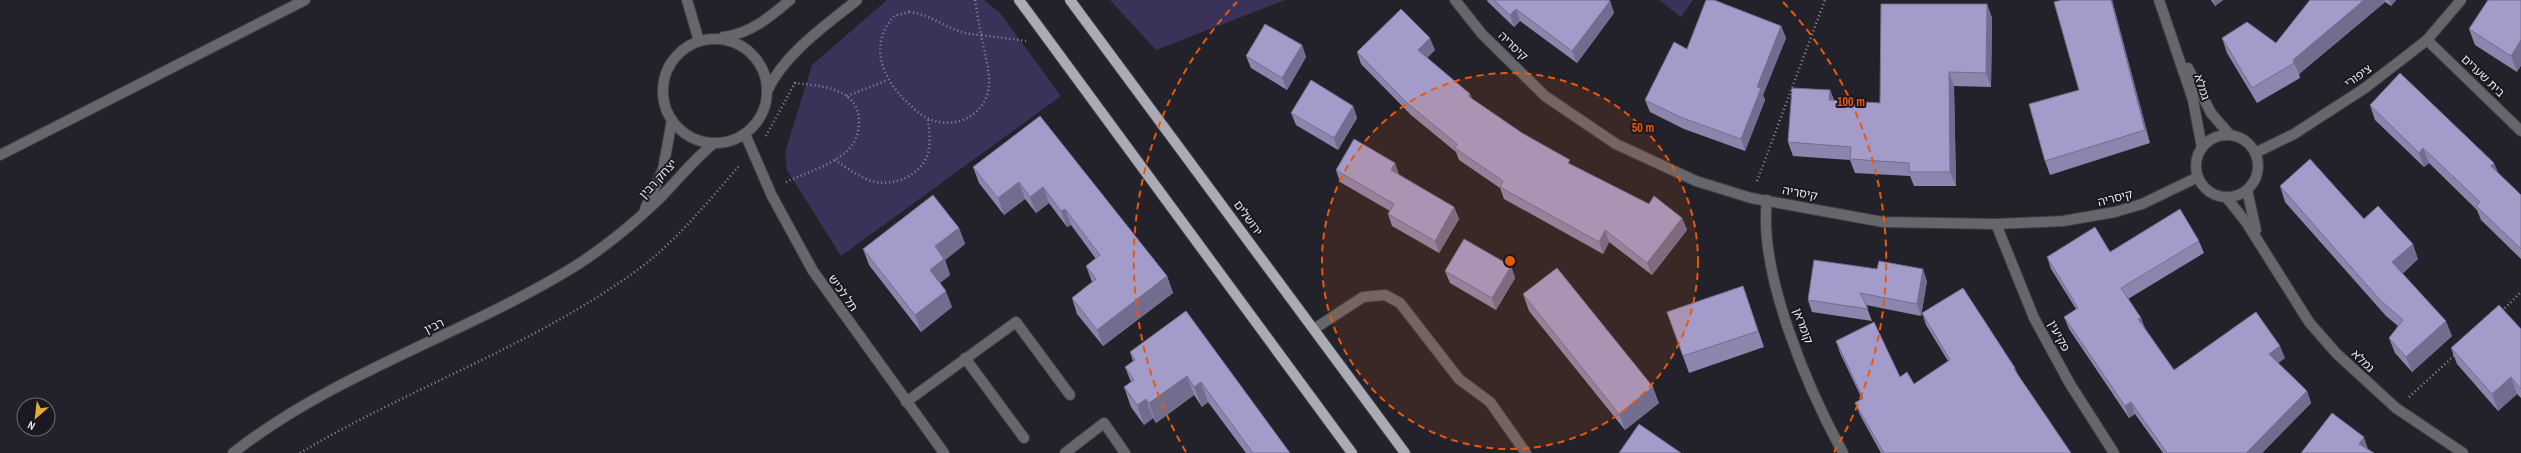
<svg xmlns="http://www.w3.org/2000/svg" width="2521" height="453" viewBox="0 0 2521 453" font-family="'Archivo Narrow','Noto Sans Hebrew',sans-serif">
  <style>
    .green { fill: #3a3259 }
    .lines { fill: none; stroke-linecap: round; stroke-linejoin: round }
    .minor-casing { stroke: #3e3d46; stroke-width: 12 }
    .major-casing { stroke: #3e3d46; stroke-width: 12 }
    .path { stroke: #8c8b92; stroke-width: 2.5; stroke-dasharray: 1 3; stroke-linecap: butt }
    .minor { stroke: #67676b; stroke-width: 10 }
    .major { stroke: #acabb5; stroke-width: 10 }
    .wall { fill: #8c86af }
    .shaded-wall { fill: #726d8e }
    .building { fill: #a39ccb; stroke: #726d8e }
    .ring { fill: none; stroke: #e8590c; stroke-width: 2; stroke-dasharray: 7 5 }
    .labels { text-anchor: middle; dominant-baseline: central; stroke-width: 4; stroke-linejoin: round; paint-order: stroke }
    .street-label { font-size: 12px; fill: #e6e5eb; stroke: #1a1821 }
    .centre { fill: #e8590c; stroke: #1a1821; stroke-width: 2 }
    .ring-label { font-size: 12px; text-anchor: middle; font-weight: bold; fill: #e8590c; stroke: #1a1821; stroke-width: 4; stroke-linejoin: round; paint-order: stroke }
  </style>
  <rect width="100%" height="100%" fill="#23222b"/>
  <g class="green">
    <polygon points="887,0 984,0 1000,13 1061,96 841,256 787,170 785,153 812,65"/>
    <polygon points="1110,0 1285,0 1156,50"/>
    <polygon points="1659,0 1693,0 1681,17"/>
  </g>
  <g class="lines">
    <g class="minor-casing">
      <g id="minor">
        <polyline points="687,0 699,41"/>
        <polyline points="1455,0 1482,34 1545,96 1616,144 1696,181 1751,198 1883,222 1996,224 2063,221 2115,212 2142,204 2198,177"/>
        <polyline points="2159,0 2193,100 2202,148"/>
        <path d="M 723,37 C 750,34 770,17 790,0"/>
        <circle cx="715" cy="91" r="52"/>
        <polyline points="2427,40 2521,131"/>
        <polyline points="2188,68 2211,113 2230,135"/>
        <path d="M 767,91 C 785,53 825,26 857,0"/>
        <polyline points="745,134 772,196 813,271 944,453"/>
        <circle cx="2227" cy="166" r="31"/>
        <polyline points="2255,153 2294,134 2365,88 2427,40 2461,0"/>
        <polyline points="0,155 305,0"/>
        <polyline points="2247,190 2256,230"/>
        <polyline points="2226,197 2246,222 2309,322 2336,353 2396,408 2463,453"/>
        <path d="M 1767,200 C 1758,273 1808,389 1843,453"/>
        <polyline points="645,209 663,169 672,120"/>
        <polyline points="1996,224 2034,318 2070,384 2114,453"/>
        <polyline points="1314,329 1363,297 1385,295 1400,303 1459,379 1490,402 1526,453"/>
        <polyline points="965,358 1024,438"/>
        <polyline points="906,402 1016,322 1070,395"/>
        <path d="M 233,453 C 336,372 466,334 577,265 C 606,246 632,225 657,201 C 677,181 693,160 714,143"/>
        <polyline points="1065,453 1104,423 1125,453"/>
      </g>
    </g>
    <g class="major-casing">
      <g id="major">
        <polyline points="1019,0 1352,453"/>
        <polyline points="1070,0 1405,453"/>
      </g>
    </g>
    <g class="path">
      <polyline points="975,0 981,35 1027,41"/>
      <path d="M 909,12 C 937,15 948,34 981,35 C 984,51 990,70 989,86 C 986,116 954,131 927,118 C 919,114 912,107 906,101 C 881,77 869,44 894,16 Z"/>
      <polyline points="847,96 888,80"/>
      <polyline points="766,136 796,81"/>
      <path d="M 835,160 C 847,168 861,179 876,182 C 897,186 922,174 928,153 C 931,142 929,130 928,119"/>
      <polyline points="1757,181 1825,0"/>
      <path d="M 786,182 C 806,173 829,166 846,152 C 855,144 859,134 859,122 C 859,87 820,86 794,83"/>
      <polyline points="2502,311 2521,292"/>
      <polyline points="2409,397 2456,354"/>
      <path d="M 300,453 C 412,386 539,344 644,265 C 680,237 710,199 740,165"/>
    </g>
    <use href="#minor" class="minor"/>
    <use href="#major" class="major"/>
  </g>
  <g class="wall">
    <polygon points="1487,0 1608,0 1610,1 1614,13 1577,63 1520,21 1514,27 1488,2"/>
    <polygon points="2112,0 2150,143 2050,175 2045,161 2079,90"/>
    <polygon points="2211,0 2223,0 2215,6"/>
    <polygon points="2310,0 2396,0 2391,6 2385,2 2299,74 2300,78 2257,103 2227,53 2222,38 2276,43"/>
    <polygon points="2521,0 2517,72 2475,45 2469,29"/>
    <polygon points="1987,4 1992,18 1991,87 1954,86 1956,186 1914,186 1910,176 1855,173 1850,160 1793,156 1788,142 1830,90 1834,100 1880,103"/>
    <polygon points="1781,26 1786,38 1763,95 1765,100 1745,151 1684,129 1650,112 1645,100 1687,49"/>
    <polygon points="1302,45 1306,57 1287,90 1251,68 1246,56"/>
    <polygon points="1435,50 1427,58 1470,94 1472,99 1522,133 1571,165 1649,204 1682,218 1687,230 1652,275 1609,242 1603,254 1504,199 1500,188 1459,160 1456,152 1411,115 1361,64 1357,52"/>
    <polygon points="2370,105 2499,174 2521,195 2521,259 2481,220 2477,210 2429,163 2424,167 2375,120"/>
    <polygon points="1353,106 1357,118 1338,150 1296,125 1291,113"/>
    <polygon points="1040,116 1167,276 1173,293 1103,346 1077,314 1072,298 1092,282 1086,266 1096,259 1071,225 1067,227 1049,203 1036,213 1025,199 1004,215 979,183 973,167"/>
    <polygon points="1395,163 1399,175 1454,207 1459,219 1439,253 1392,226 1388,214 1390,211 1340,182 1336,170"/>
    <polygon points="2280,186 2364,219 2418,259 2402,274 2452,336 2412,372 2395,353 2389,338 2398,326 2386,316 2285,202"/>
    <polygon points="959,228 965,244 945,260 950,275 940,283 952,307 921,332 869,265 863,249"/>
    <polygon points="2199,241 2204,253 2128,299 2141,318 2145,328 2174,370 2285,358 2278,363 2307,391 2311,403 2262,453 2163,453 2135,414 2129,418 2069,329 2064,317 2076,309 2051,269 2047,257 2110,252"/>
    <polygon points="1511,266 1515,278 1496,310 1450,283 1445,271"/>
    <polygon points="1927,281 1921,316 1866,305 1872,321 1812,312 1808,300"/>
    <polygon points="1743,286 1764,347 1689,373 1667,312"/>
    <polygon points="1523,294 1659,403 1625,430 1529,311"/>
    <polygon points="1186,311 1290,453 1246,453 1208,402 1202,407 1194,395 1156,423 1153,418 1144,425 1131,407 1124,387 1131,382 1125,367 1133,361 1130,352"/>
    <polygon points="1922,313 2015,368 2018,375 2071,453 1881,453 1860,415 1855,403 1862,399 1840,353 1836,341 1900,377 1914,384 1948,361 1926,325"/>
    <polygon points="2521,329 2521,398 2517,394 2498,411 2457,364 2451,348"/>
  </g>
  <g class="shaded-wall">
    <polygon points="2111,0 2112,0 2150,143 2145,130"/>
    <polygon points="2213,0 2223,0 2215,6"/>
    <polygon points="2364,0 2385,0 2385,2 2299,74 2294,63 2293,60"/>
    <polygon points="2389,0 2396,0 2391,6"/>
    <polygon points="1610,1 1614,13 1577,63 1572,51"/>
    <polygon points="1987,4 1992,18 1991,87 1986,73"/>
    <polygon points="1516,9 1520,21 1514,27 1510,15"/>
    <polygon points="1781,26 1786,38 1763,95 1765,100 1745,151 1741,139 1757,87"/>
    <polygon points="1430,38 1435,50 1422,62 1418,50"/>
    <polygon points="2521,40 2521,66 2517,72 2511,56"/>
    <polygon points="1302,45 1306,57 1287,90 1282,78"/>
    <polygon points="1949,72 1954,86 1956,186 1950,172"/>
    <polygon points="1830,90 1835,104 1829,100"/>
    <polygon points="1470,94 1474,106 1468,96"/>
    <polygon points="1353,106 1357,118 1338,150 1334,138"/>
    <polygon points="2423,148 2429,163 2424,167 2419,153"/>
    <polygon points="1395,163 1399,175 1391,170"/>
    <polygon points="2494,163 2500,177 2491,166"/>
    <polygon points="1019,182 1025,199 1004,215 998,198"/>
    <polygon points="1043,187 1049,203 1036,213 1030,197"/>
    <polygon points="1454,207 1459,219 1439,253 1435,241"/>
    <polygon points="1065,209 1071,225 1067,227 1061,211"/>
    <polygon points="1682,218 1687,230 1652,275 1647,263"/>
    <polygon points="959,228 965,244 945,260 950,275 936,286 930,270 935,246"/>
    <polygon points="1605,230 1609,242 1603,254 1599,242"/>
    <polygon points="2413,244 2418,259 2398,278 2392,262"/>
    <polygon points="1511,266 1515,278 1496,310 1492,298"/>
    <polygon points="1923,269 1927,281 1921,316 1917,304"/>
    <polygon points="1167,276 1173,293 1103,346 1097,330"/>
    <polygon points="946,291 952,307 921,332 915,315"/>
    <polygon points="2141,318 2145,330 2138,319"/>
    <polygon points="2446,321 2452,336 2412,372 2406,357"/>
    <polygon points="2280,346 2285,358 2274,366 2269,354"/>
    <polygon points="1187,376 1194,395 1156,423 1149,403"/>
    <polygon points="2511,377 2517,394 2498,411 2492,394"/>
    <polygon points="1201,382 1208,402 1202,407 1194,387"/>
    <polygon points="1653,387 1659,403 1625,430 1619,414"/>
    <polygon points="2307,391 2311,403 2262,453 2247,453 2247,452"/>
    <polygon points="1146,399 1153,418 1144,425 1137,405"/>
    <polygon points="2131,402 2135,414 2129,418 2125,406"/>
    <polygon points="2364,437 2369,452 2359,444"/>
  </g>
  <g class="building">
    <polygon points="1494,0 1608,0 1610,1 1572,51 1516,9 1510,15"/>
    <polygon points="1706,0 1714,0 1781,26 1757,87 1761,88 1741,139 1680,117 1645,100 1674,42 1687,49"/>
    <polygon points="2062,0 2111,0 2145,130 2045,161 2029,104 2079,90 2054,2"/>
    <polygon points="2310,0 2364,0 2293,60 2294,63 2252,88 2222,38 2247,22 2276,43"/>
    <polygon points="2488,0 2521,0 2521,40 2511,56 2469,29"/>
    <polygon points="1881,4 1987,4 1986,73 1949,72 1950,172 1909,172 1909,163 1850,159 1851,147 1788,142 1792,88 1830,90 1829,100 1880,103"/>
    <polygon points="1401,9 1430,38 1418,50 1470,94 1468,96 1522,133 1570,160 1568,163 1649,204 1654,196 1682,218 1647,263 1605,230 1599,242 1500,187 1503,181 1455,148 1457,144 1407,103 1357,52"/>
    <polygon points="1265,24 1302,45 1282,78 1246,56"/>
    <polygon points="2400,73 2494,163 2491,166 2521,195 2521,249 2476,206 2480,202 2423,148 2419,153 2370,105"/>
    <polygon points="1311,80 1353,106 1334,138 1291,113"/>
    <polygon points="1040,116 1167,276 1097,330 1072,298 1096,279 1086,266 1100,255 1065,209 1061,211 1043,187 1030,197 1019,182 998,198 973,167"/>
    <polygon points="1354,139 1395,163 1391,170 1454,207 1435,241 1388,214 1394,204 1336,170"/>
    <polygon points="2310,159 2364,219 2378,206 2413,244 2392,262 2446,321 2406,357 2389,338 2403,320 2380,300 2280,186"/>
    <polygon points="933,195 959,228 935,246 944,259 930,270 946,291 915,315 863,249"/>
    <polygon points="2180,209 2199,241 2121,288 2141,318 2138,319 2174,370 2256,312 2280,346 2269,354 2307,391 2247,452 2248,453 2167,453 2131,402 2125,406 2064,317 2078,308 2047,257 2095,227 2110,252"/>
    <polygon points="1464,239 1511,266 1492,298 1445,271"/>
    <polygon points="1814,260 1877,269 1879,261 1923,269 1917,304 1860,293 1868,309 1808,300"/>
    <polygon points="1557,268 1653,387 1619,414 1523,294"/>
    <polygon points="1743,286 1758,331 1683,356 1667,312"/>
    <polygon points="1963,288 2015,368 2014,369 2071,453 1884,453 1855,403 1863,398 1836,341 1874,322 1900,377 1907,372 1914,384 1950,360 1922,313"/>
    <polygon points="2499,305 2521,329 2521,389 2511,377 2492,394 2451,348"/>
    <polygon points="1186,311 1290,453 1253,453 1201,382 1194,387 1187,376 1149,403 1146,399 1137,405 1124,387 1134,380 1125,367 1135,360 1130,352"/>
    <polygon points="2332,413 2364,437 2359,444 2374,453 2301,453"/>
    <polygon points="1639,424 1681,453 1619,453"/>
  </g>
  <circle cx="1510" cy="261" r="188" fill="#e8590c" fill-opacity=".12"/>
  <g class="ring">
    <circle cx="1510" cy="261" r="188"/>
    <path d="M1186 452A376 376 0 0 1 1237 2M1783 2A376 376 0 0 1 1834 452"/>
  </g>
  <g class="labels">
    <g class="street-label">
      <text transform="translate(1513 46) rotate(44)">קיסריה</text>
      <text transform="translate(2358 76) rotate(-36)">ציפורי</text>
      <text transform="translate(2483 76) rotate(44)">בית שערים</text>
      <text transform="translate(2202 87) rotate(73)">גמלא</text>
      <text transform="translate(658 179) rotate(-47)">יצחק רבין</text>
      <text transform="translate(1800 193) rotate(10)">קיסריה</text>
      <text transform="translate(2115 198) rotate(-14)">קיסריה</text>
      <text transform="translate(1248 218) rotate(54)">ירושלים</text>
      <text transform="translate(843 293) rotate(55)">תל לכיש</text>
      <text transform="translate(434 326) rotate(-26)">רבין</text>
      <text transform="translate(1803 326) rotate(70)">קומראן</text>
      <text transform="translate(2059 336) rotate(62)">פקיעין</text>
      <text transform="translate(2363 361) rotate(44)">גמלא</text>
    </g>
  </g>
  <circle cx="1510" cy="261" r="6" class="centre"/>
  <g class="ring-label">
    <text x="1851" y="106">100 m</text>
    <text x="1643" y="132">50 m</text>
  </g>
  <g transform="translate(36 417) rotate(208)"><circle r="19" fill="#1a1821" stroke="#6c6a72"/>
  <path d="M0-3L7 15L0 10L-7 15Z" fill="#e5ad36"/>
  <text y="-6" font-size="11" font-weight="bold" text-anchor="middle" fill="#e6e5eb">N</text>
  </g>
</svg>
